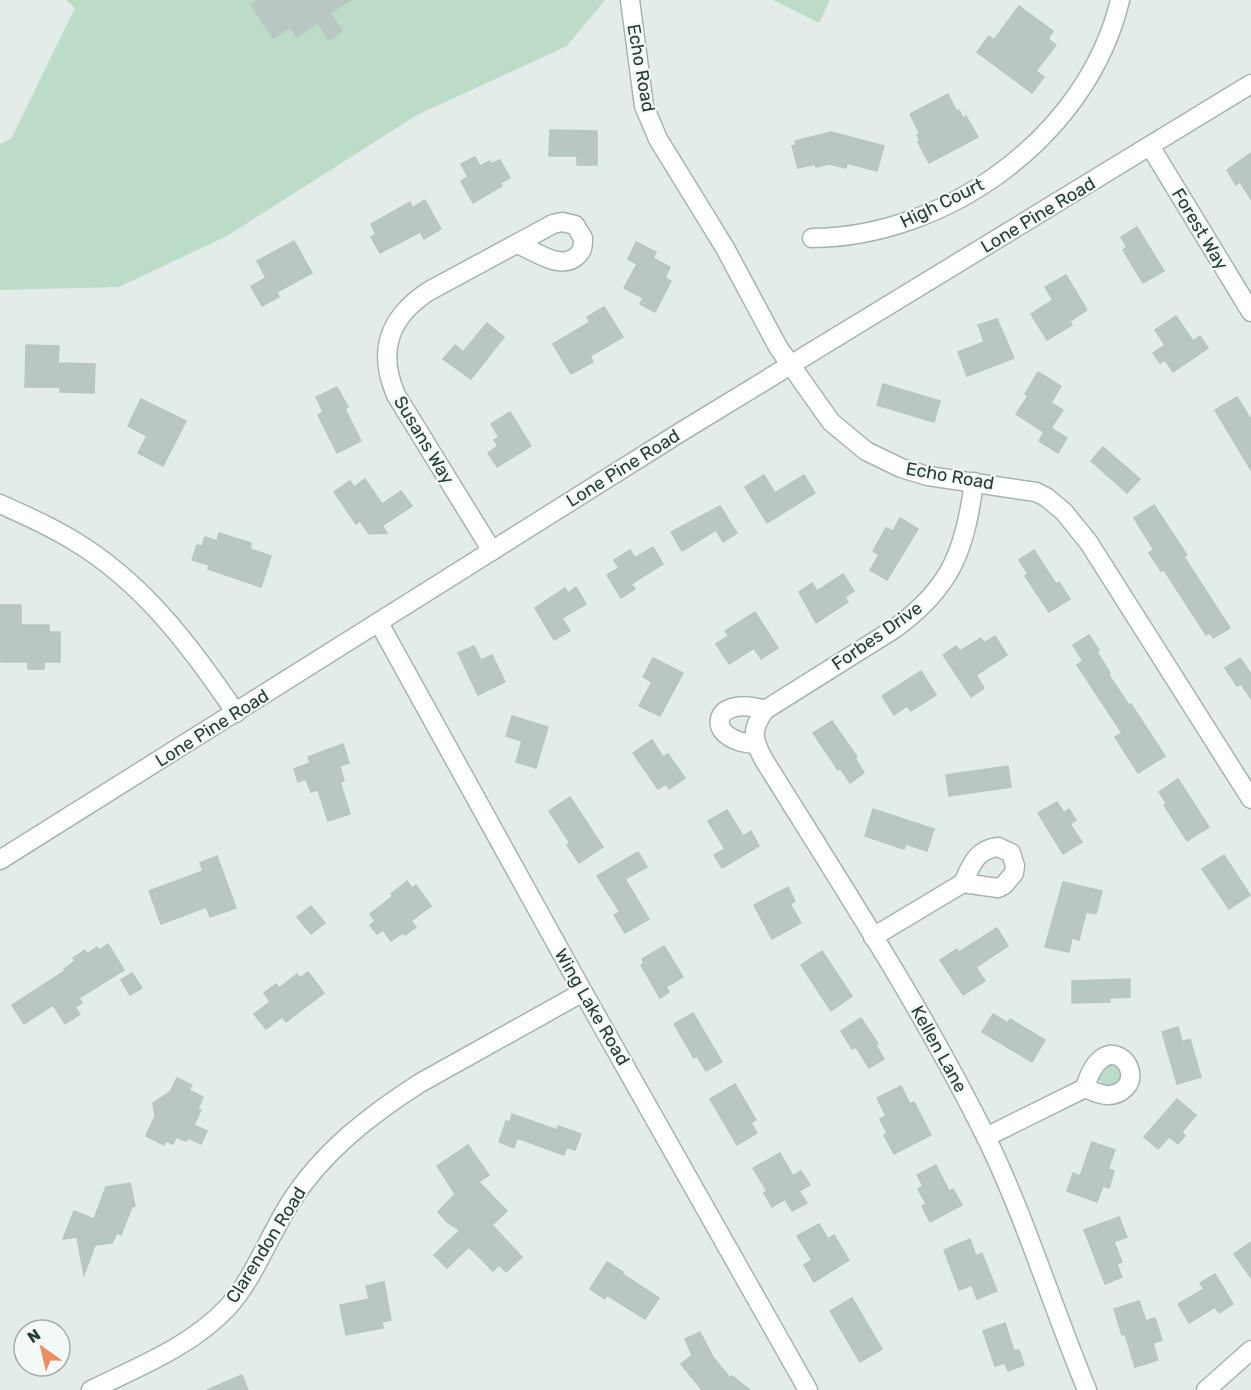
<svg xmlns="http://www.w3.org/2000/svg" width="1251" height="1390" viewBox="0 0 1251 1390" font-family="Rubik,sans-serif">
  <style>
    .green { fill: #bddcc8 }
    .building { fill: #b9c7c2; stroke: #b6c6c0; stroke-width: 1.5 }
    .lines { fill: none; stroke-linecap: round; stroke-linejoin: round }
    .minor-casing { stroke: #a6b4b0; stroke-width: 21 }
    .tertiary-casing { stroke: #a6b4b0; stroke-width: 21 }
    .minor { stroke: #fff; stroke-width: 18 }
    .tertiary { stroke: #fff; stroke-width: 18 }
    .labels { text-anchor: middle; dominant-baseline: central; stroke-width: 4.5; stroke-linejoin: round; paint-order: stroke }
    .street-label { font-size: 18px; fill: #243d38; stroke: #f4f9f7 }
  </style>
  <rect width="100%" height="100%" fill="#e3ece9"/>
  <g class="green">
    <polygon points="66,0 605,0 567,46 417,115 227,236 119,287 0,290 0,144 11,139 75,8"/>
    <polygon points="773,0 830,0 819,23"/>
    <circle cx="1110" cy="1075" r="12"/>
  </g>
  <g class="building">
    <polygon points="258,0 350,0 330,13 342,31 329,40 318,23 297,37 290,27 273,38 251,5"/>
    <polygon points="1019,6 1053,31 1048,39 1056,45 1036,71 1044,77 1032,93 977,52 989,36 994,40"/>
    <polygon points="948,94 957,112 959,110 963,118 966,116 978,137 929,163 918,142 920,141 917,135 920,134 910,114"/>
    <polygon points="550,130 597,131 597,165 577,165 577,156 549,156"/>
    <polygon points="831,132 884,146 877,171 847,163 846,168 829,164 816,167 815,164 798,168 792,146 796,145 795,141"/>
    <polygon points="1251,153 1251,199 1240,182 1236,185 1227,170"/>
    <polygon points="475,157 480,166 490,161 491,164 500,160 510,178 500,183 502,186 473,203 461,181 468,177 461,164"/>
    <polygon points="425,200 441,229 424,239 420,232 380,253 371,237 376,234 371,224 410,202 412,208"/>
    <polygon points="1137,227 1164,271 1143,283 1123,250 1127,247 1121,237"/>
    <polygon points="294,241 312,273 277,292 279,297 262,306 251,286 266,278 257,261"/>
    <polygon points="636,242 656,252 653,258 670,267 665,278 671,281 655,312 640,304 643,298 624,288 637,264 628,259"/>
    <polygon points="1066,275 1087,310 1070,321 1072,325 1047,340 1031,314 1053,300 1045,287"/>
    <polygon points="604,307 623,337 590,356 593,362 571,374 553,344 590,322 587,317"/>
    <polygon points="1176,316 1193,341 1200,336 1208,348 1173,372 1165,360 1160,363 1153,353 1165,345 1155,330"/>
    <polygon points="997,319 1014,358 967,376 958,352 984,342 978,325"/>
    <polygon points="487,323 504,337 471,379 443,359 455,345 463,352"/>
    <polygon points="26,345 59,346 58,363 95,364 94,393 60,392 60,387 25,387"/>
    <polygon points="1038,372 1061,386 1051,403 1063,410 1051,428 1067,438 1058,453 1039,441 1044,432 1016,414 1028,396 1025,394"/>
    <polygon points="883,384 940,401 934,422 877,405"/>
    <polygon points="337,387 348,407 345,409 361,441 337,453 318,415 323,412 316,397"/>
    <polygon points="1237,397 1251,420 1251,470 1215,410"/>
    <polygon points="141,399 186,421 163,466 138,453 147,436 128,426"/>
    <polygon points="510,412 531,446 497,467 488,453 498,446 494,440 499,437 491,424"/>
    <polygon points="1103,447 1140,479 1127,493 1091,461"/>
    <polygon points="764,475 775,493 804,475 815,493 767,523 745,487"/>
    <polygon points="365,479 382,504 401,491 412,506 382,526 387,533 369,534 360,521 356,524 334,492 350,481 354,487"/>
    <polygon points="1154,505 1187,555 1184,557 1230,628 1213,638 1210,633 1206,635 1164,570 1161,571 1149,553 1154,550 1134,518"/>
    <polygon points="720,506 737,533 723,542 716,530 682,551 671,532"/>
    <polygon points="900,518 918,529 887,580 870,570 879,555 873,551 886,528 893,531"/>
    <polygon points="219,533 251,543 250,549 271,556 261,587 208,569 209,565 192,560 197,545 202,546 205,537 217,541"/>
    <polygon points="653,547 663,564 631,584 635,589 621,598 607,575 619,568 614,560 630,550 635,558"/>
    <polygon points="1034,550 1056,584 1059,582 1070,599 1049,612 1025,576 1028,574 1019,560"/>
    <polygon points="843,574 854,591 845,597 848,602 816,623 799,592 812,583 817,591"/>
    <polygon points="576,587 586,604 562,618 570,631 554,640 535,608 565,588 568,593"/>
    <polygon points="0,605 21,605 21,625 49,625 49,632 60,632 60,662 44,662 44,669 28,669 28,662 1,662"/>
    <polygon points="755,612 778,648 761,659 754,648 729,664 716,644 729,636 725,631"/>
    <polygon points="1089,635 1099,650 1097,652 1110,673 1108,674 1129,705 1131,704 1165,756 1138,773 1115,737 1122,733 1077,665 1083,661 1073,645"/>
    <polygon points="995,636 1007,655 976,675 984,688 971,697 943,655 956,646 960,651 981,638 984,643"/>
    <polygon points="474,646 481,660 492,655 505,682 478,695 458,653"/>
    <polygon points="653,658 683,673 660,716 639,706 652,682 643,677"/>
    <polygon points="1240,658 1251,674 1251,699 1241,684 1237,686 1225,668"/>
    <polygon points="921,671 936,695 911,711 907,706 894,715 882,696"/>
    <polygon points="512,716 548,727 536,768 516,762 522,741 506,736"/>
    <polygon points="832,721 857,757 855,758 864,773 850,783 840,768 838,770 813,733"/>
    <polygon points="652,740 663,757 668,754 685,778 669,789 666,784 658,789 633,753"/>
    <polygon points="343,744 349,763 340,766 344,781 340,782 350,814 328,821 318,790 311,792 306,779 298,782 294,769 310,763 308,757"/>
    <polygon points="1008,766 1011,787 949,796 946,775"/>
    <polygon points="1178,779 1209,827 1187,841 1164,805 1167,804 1159,792"/>
    <polygon points="570,797 603,847 579,863 567,845 570,843 549,811"/>
    <polygon points="1057,802 1064,813 1069,809 1076,820 1070,824 1082,842 1063,854 1038,813"/>
    <polygon points="873,809 934,829 927,851 906,844 904,849 865,836"/>
    <polygon points="727,810 743,836 751,831 759,846 722,868 714,855 725,849 708,821"/>
    <polygon points="638,852 647,867 625,879 649,919 625,933 614,915 620,912 597,876"/>
    <polygon points="1224,855 1250,895 1229,909 1202,869"/>
    <polygon points="217,856 236,908 210,917 206,907 161,924 149,891 203,871 200,863"/>
    <polygon points="407,881 412,888 416,885 431,906 411,921 416,927 405,935 403,933 391,941 383,930 377,934 370,925 375,921 370,914 393,896 391,894"/>
    <polygon points="1063,882 1102,891 1096,914 1086,912 1079,940 1072,938 1069,952 1045,947"/>
    <polygon points="788,887 795,901 790,904 801,923 772,939 754,905"/>
    <polygon points="311,906 325,923 311,934 297,917"/>
    <polygon points="997,928 1008,946 976,967 985,981 963,995 940,960 957,949 959,952"/>
    <polygon points="108,944 124,970 79,998 82,1003 75,1007 80,1014 65,1024 53,1005 24,1024 12,1005 65,971 64,969 75,961 73,958 85,950 87,954 97,947 99,950"/>
    <polygon points="664,946 683,977 666,987 669,992 660,998 641,965 644,963 642,959"/>
    <polygon points="822,951 852,996 831,1011 801,965"/>
    <polygon points="308,972 324,993 286,1022 282,1017 266,1029 254,1014 270,1002 264,993 276,984 279,988 297,974 300,978"/>
    <polygon points="132,973 142,988 130,995 121,980"/>
    <polygon points="1130,979 1130,997 1109,998 1110,1002 1072,1003 1072,981"/>
    <polygon points="693,1013 722,1062 706,1071 697,1056 694,1058 674,1024"/>
    <polygon points="993,1014 1008,1023 1010,1019 1045,1040 1032,1062 982,1032"/>
    <polygon points="861,1018 878,1044 876,1045 884,1059 869,1068 856,1047 852,1049 841,1031"/>
    <polygon points="1178,1027 1182,1042 1190,1039 1201,1077 1177,1084 1162,1032"/>
    <polygon points="177,1078 192,1085 189,1090 203,1097 198,1109 201,1110 194,1125 207,1131 201,1144 188,1138 186,1141 176,1137 173,1144 166,1141 164,1145 146,1136 155,1116 153,1103 170,1092"/>
    <polygon points="735,1084 756,1120 751,1123 757,1133 737,1145 710,1099"/>
    <polygon points="901,1086 910,1104 914,1102 931,1135 894,1154 884,1135 887,1133 880,1119 886,1116 877,1098"/>
    <polygon points="1177,1099 1196,1115 1182,1132 1185,1136 1178,1144 1169,1137 1158,1149 1144,1137"/>
    <polygon points="512,1114 557,1130 558,1126 581,1134 575,1150 567,1147 564,1155 517,1138 514,1148 499,1142 506,1121 510,1122"/>
    <polygon points="1092,1142 1115,1150 1108,1169 1114,1171 1109,1188 1103,1186 1097,1202 1067,1191 1073,1173 1080,1176"/>
    <polygon points="468,1145 489,1175 479,1182 507,1211 492,1225 522,1257 506,1272 499,1265 493,1271 469,1247 447,1268 434,1255 460,1230 448,1223 438,1212 455,1194 437,1166"/>
    <polygon points="780,1153 793,1176 801,1171 810,1185 799,1191 807,1203 792,1211 785,1199 772,1207 764,1193 767,1191 753,1168"/>
    <polygon points="936,1165 949,1191 953,1189 962,1205 930,1222 922,1206 926,1204 918,1189 923,1186 917,1175"/>
    <polygon points="130,1183 135,1206 132,1207 121,1235 117,1233 112,1243 95,1245 84,1275 77,1237 63,1239 74,1211 94,1219 106,1187"/>
    <polygon points="1119,1217 1127,1237 1114,1242 1122,1262 1117,1264 1122,1277 1105,1284 1084,1230"/>
    <polygon points="819,1224 828,1239 834,1235 849,1260 814,1282 804,1265 812,1260 797,1236"/>
    <polygon points="970,1239 976,1256 982,1253 997,1291 977,1299 972,1285 959,1290 944,1250"/>
    <polygon points="1251,1242 1251,1278 1234,1254"/>
    <polygon points="607,1262 623,1272 621,1273 659,1298 645,1319 607,1295 605,1299 590,1289"/>
    <polygon points="1215,1274 1233,1304 1219,1313 1215,1307 1189,1323 1178,1304 1204,1289 1200,1283"/>
    <polygon points="384,1282 391,1320 382,1322 383,1328 346,1335 340,1305 369,1299 366,1286"/>
    <polygon points="852,1298 882,1349 860,1362 830,1311"/>
    <polygon points="1139,1301 1146,1321 1155,1318 1162,1340 1153,1343 1158,1360 1135,1367 1125,1334 1122,1335 1114,1309"/>
    <polygon points="1005,1323 1014,1351 1019,1350 1024,1365 1008,1371 1005,1363 995,1366 983,1331"/>
    <polygon points="700,1332 713,1357 730,1378 732,1376 750,1390 702,1390 681,1364 692,1355 685,1339"/>
    <polygon points="242,1375 248,1390 207,1390"/>
  </g>
  <g class="lines">
    <g class="minor-casing">
      <g id="minor">
        <polyline points="630,0 644,106 658,139 725,248 778,347 831,422 866,451 901,468 928,476 1036,492 1046,497 1064,512 1089,543 1251,799"/>
        <polyline points="1150,146 1251,312"/>
        <path d="M 812,238 C 948,237 1088,135 1120,0"/>
        <path d="M 974,482 C 965,551 951,588 894,629 L 765,710 C 750,730 753,740 764,760 C 841,884 921,1006 986,1137 C 1026,1219 1052,1306 1087,1390"/>
        <path d="M 0,504 C 25,515 50,526 74,541 C 143,582 192,648 236,713"/>
        <path d="M 492,551 L 396,395 C 377,351 389,317 429,291 L 553,224 L 562,222 L 575,225 L 583,238 C 583,245 583,250 578,255 C 561,272 536,251 517,244"/>
        <polyline points="379,623 583,992 808,1390"/>
        <path d="M 755,744 C 703,741 710,693 765,710"/>
        <path d="M 873,937 L 963,883 L 998,888 L 1004,885 L 1014,873 L 1015,866 L 1011,853 L 998,847 C 977,849 971,865 963,883"/>
        <path d="M 986,1137 L 1085,1088 C 1092,1091 1100,1095 1108,1095 C 1114,1095 1120,1093 1125,1088 C 1145,1068 1103,1025 1085,1088"/>
        <path d="M 91,1390 C 138,1367 190,1347 227,1308 C 253,1280 269,1236 290,1203 C 322,1152 370,1115 420,1083 L 583,992"/>
        <polyline points="1206,1390 1251,1350"/>
      </g>
    </g>
    <g class="tertiary-casing">
      <polyline id="tertiary" points="0,860 684,430 1251,84"/>
    </g>
    <use href="#minor" class="minor"/>
    <use href="#tertiary" class="tertiary"/>
  </g>
  <g class="labels">
    <g class="street-label">
      <text transform="translate(641 68) rotate(80)">Echo Road</text>
      <text transform="translate(942 203) rotate(-26)">High Court</text>
      <text transform="translate(1038 215) rotate(-31)">Lone Pine Road</text>
      <text transform="translate(1200 229) rotate(59)">Forest Way</text>
      <text transform="translate(424 440) rotate(59)">Susans Way</text>
      <text transform="translate(623 468) rotate(-32)">Lone Pine Road</text>
      <text transform="translate(950 476) rotate(10)">Echo Road</text>
      <text transform="translate(877 636) rotate(-35)">Forbes Drive</text>
      <text transform="translate(212 728) rotate(-32)">Lone Pine Road</text>
      <text transform="translate(592 1007) rotate(60)">Wing Lake Road</text>
      <text transform="translate(939 1049) rotate(61)">Kellen Lane</text>
      <text transform="translate(266 1245) rotate(-58)">Clarendon Road</text>
    </g>
  </g>
  <g transform="translate(42 1348) rotate(326)"><circle r="28" fill="#f4f9f7" stroke="#a1aeab" stroke-width="1.5"/>
  <path d="M0-4.5L10 22L0 15L-10 22Z" fill="#eb8f62"/>
  <text y="-9" font-size="16" font-weight="bold" text-anchor="middle" fill="#243d38">N</text>
  </g>
</svg>
